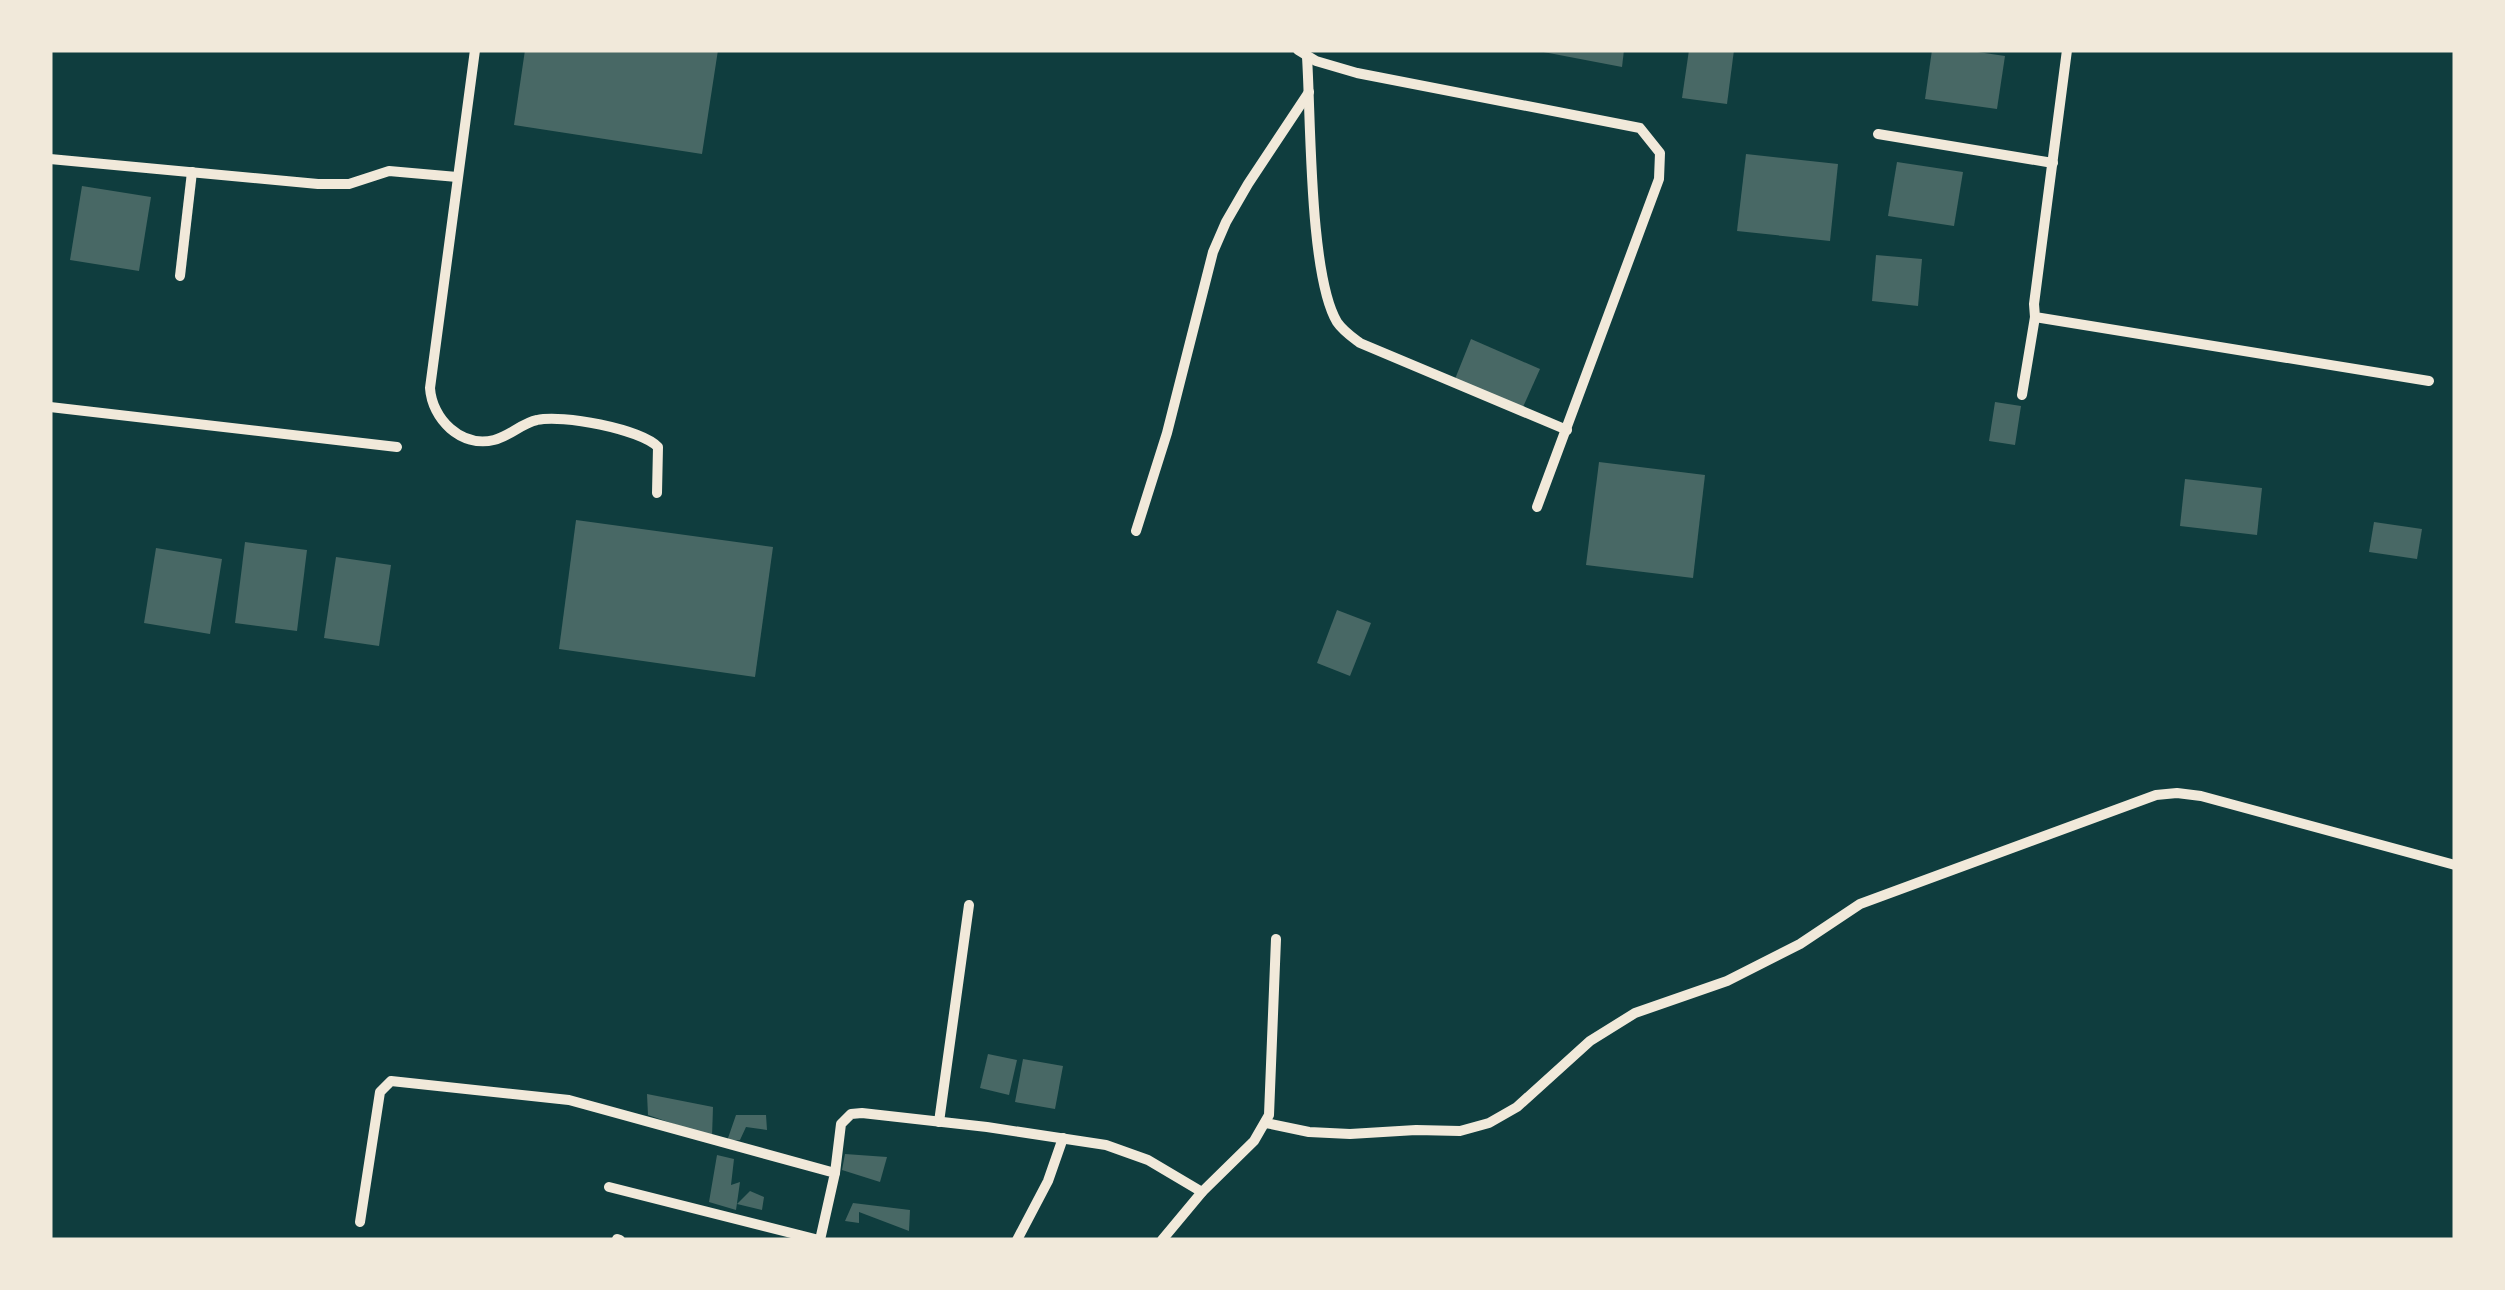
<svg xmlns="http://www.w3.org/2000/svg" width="2505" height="1290" viewBox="0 0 2505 1290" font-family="Manrope,sans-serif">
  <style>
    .building { fill: #486865 }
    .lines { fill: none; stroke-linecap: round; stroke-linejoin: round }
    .minor { stroke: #f1e9da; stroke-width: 10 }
  </style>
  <rect width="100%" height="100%" fill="#0f3d3e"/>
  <g class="building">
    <polygon points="525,50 718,50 702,154 514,125"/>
    <polygon points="1533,50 1624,50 1622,67"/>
    <polygon points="1689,50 1734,50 1727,104 1682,98"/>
    <polygon points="1932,50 1964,50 2005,56 1997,109 1925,99"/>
    <polygon points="1746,154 1838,164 1830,241 1737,231"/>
    <polygon points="1897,162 1963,172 1954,226 1888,216"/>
    <polygon points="82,186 151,197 139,271 70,260"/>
    <polygon points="1876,255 1922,259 1918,306 1872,301"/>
    <polygon points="1471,339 1540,369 1523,407 1455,379"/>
    <polygon points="1995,402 2021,406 2015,445 1989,441"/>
    <polygon points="1599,462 1705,475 1693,578 1586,565"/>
    <polygon points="2185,479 2262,488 2257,535 2180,526"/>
    <polygon points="576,520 773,547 755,677 559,649"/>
    <polygon points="2374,522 2422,529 2417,559 2369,552"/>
    <polygon points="245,542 307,550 297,631 235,623"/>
    <polygon points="156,548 222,559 210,634 144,623"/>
    <polygon points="336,557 391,565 379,646 324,638"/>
    <polygon points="1337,610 1371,623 1350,676 1317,663"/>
    <polygon points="988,1054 1017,1060 1009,1095 980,1088"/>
    <polygon points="1023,1059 1063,1066 1055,1109 1015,1102"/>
    <polygon points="647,1094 713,1107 712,1137 648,1115"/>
    <polygon points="736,1115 766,1115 767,1130 746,1127 740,1140 727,1141"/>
    <polygon points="845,1154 887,1157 880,1182 842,1170"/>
    <polygon points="717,1155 734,1159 731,1185 740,1182 736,1210 709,1202"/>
    <polygon points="750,1191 764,1197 762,1210 737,1204"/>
    <polygon points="853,1203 910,1210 909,1231 859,1212 859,1223 845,1221"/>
  </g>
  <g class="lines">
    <g class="minor">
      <path d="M 475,50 L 430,388 C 432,419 461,448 494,440 C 510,436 522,423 537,420 C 562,414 640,429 658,447 L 657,493"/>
      <polyline points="1298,50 1316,61 1357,73 1640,128 1660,153 1659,179 1537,507"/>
      <polyline points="2067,50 2034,304 2035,317 2429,381"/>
      <path d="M 1307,57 C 1311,117 1309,275 1337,322 C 1343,331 1352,337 1360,343 L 1567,430"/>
      <polyline points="1878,134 2053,163"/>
      <polyline points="50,159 318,184 349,184 389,171 457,177"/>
      <polyline points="180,276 192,172"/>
      <polyline points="2022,395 2035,317"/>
      <polyline points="50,407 397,447"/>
      <polyline points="1136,531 1167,433 1213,252 1226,222 1248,184 1309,92"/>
      <polyline points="939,1122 969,905"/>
      <polyline points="1266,1123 1309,1132 1350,1134 1416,1130 1460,1131 1489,1123 1517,1107 1590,1041 1635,1013 1727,981 1800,944 1860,904 2156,795 2177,793 2201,796 2455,865"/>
      <polyline points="835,1173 841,1124 851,1114 862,1113 987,1127 1106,1145 1148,1160 1202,1192"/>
      <polyline points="609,1187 819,1240"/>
      <polyline points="360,1222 380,1092 391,1081 569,1100 835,1173 820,1240"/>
      <polyline points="617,1239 620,1240"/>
      <polyline points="1017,1240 1048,1181 1063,1138"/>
      <polyline points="1162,1240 1202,1192 1254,1141 1269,1115 1276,939"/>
    </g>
  </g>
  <rect width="2505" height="1290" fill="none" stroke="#f1e9da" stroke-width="105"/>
</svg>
